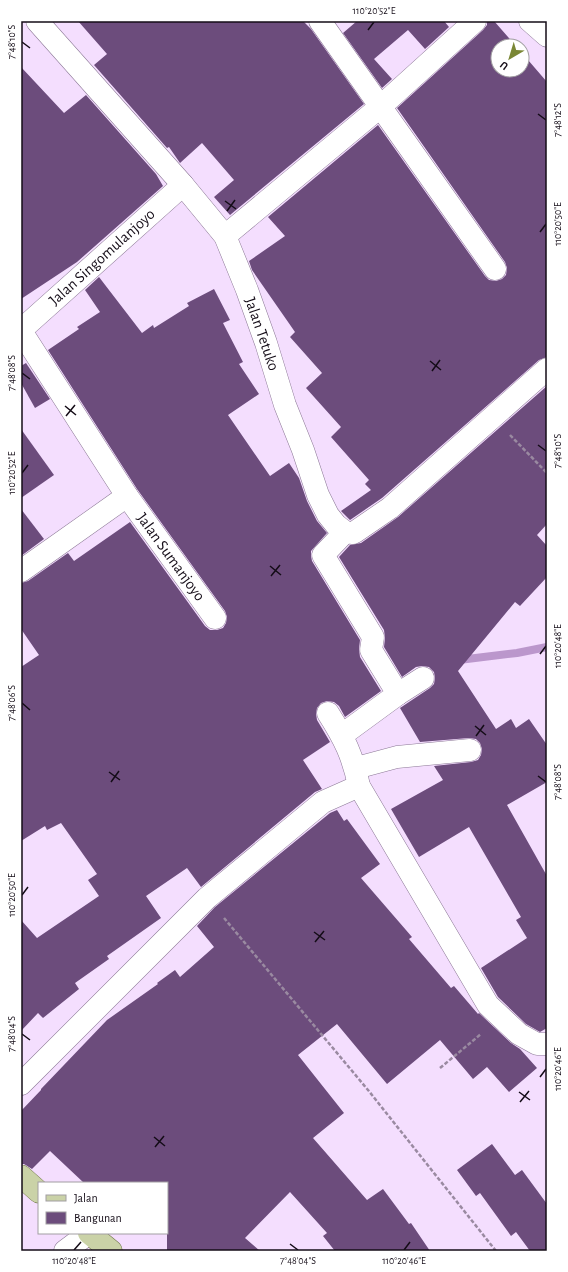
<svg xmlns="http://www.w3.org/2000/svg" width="568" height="1272" viewBox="0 0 568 1272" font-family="'Alegreya Sans',sans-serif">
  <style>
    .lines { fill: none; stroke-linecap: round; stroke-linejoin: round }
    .stream { stroke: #bb97cc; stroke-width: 8 }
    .building { fill: #6c4c7c }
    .minor-casing { stroke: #8c7996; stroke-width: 23 }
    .major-casing { stroke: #73794e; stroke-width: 23 }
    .path { stroke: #9a8aa1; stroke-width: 2.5; stroke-dasharray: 4 2; stroke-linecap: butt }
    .minor { stroke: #fff; stroke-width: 22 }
    .major { stroke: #cad2a7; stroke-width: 22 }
    .ticks { fill: none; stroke: #140c17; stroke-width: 1.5 }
    .labels { text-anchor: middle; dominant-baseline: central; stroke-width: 4; stroke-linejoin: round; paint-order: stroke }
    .street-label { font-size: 16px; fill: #140c17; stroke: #fff }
    .neatline { fill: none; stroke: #140c17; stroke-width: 1.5 }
    .ticks-label { font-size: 10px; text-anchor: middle; fill: #140c17 }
  </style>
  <rect width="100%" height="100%" fill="#f4defe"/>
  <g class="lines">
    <polyline class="stream" points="459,660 517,653 547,647"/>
  </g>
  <g class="building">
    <polygon points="78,21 303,21 311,29 364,104 230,215 214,197 234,180 202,143 180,163 169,147 167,148 94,65 107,54"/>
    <polygon points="357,21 444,21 449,27 425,49 408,30 374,59 392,79 382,88 343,33"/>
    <polygon points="487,21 494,21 516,46 498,46 498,70 522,70 522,53 547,82 547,357 539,360 382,498 350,520 341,511 371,490 365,484 369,480 331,437 341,427 306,388 322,373 290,337 295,332 252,270 249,261 285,236 268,217 378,125 485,276 489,280 496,281 502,279 506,275 507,268 505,262 397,108 483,30 487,25"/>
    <polygon points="21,67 64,113 86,95 156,174 163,186 77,262 21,299"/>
    <polygon points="99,277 142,333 153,325 154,328 189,306 187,303 214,289 230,320 223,323 243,362 239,364 259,394 228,415 270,476 289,463 299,478 307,501 317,521 327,533 311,551 311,556 312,561 360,640 359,649 360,657 381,691 345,717 339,706 334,702 327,701 321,703 317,708 316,714 317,720 330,742 303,760 322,789 315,792 201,887 187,868 146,896 161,918 107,956 109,959 75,983 79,989 43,1018 38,1013 21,1031 21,920 37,938 99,896 88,880 97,874 61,823 47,830 45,826 21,841 21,667 39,655 21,629 21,583 28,581 68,553 74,561 130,522 205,626 210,630 217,630 223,628 226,623 227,617 225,611 137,489 48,350 79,329 77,327 100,312 85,290"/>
    <polygon points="26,363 50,399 35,408 21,383 21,366"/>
    <polygon points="547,386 547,524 537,535 547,546 547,577 520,606 515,602 458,671 496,729 511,719 516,728 529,719 547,745 547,782 507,805 547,876 547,1028 540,1032 526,1024 498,997 481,968 527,938 516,920 521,917 469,827 419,857 391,809 443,780 434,766 471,762 478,760 481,755 482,749 480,743 476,739 469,738 420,742 400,708 430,688 434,684 435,678 434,672 429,667 422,666 416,667 402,677 384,647 385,638 384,630 339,557 350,545 361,543 398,517"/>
    <polygon points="21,429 54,475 21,498"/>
    <polygon points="21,509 44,539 21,556"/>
    <polygon points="337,810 344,821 347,819 380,864 361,878 412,937 409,939 451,988 454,986 478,1014 479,1013 511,1043 520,1049 537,1068 509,1092 487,1067 473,1079 440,1040 387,1084 337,1024 298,1055 344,1113 313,1138 367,1200 383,1189 409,1224 411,1223 430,1251 335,1251 323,1236 327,1233 290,1192 245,1238 260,1251 167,1251 167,1183 84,1183 50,1151 32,1169 24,1164 21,1164 21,1111 41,1090 41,1089 107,1020 158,984 157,983 175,970 180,977 214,947 197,926 215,907 330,813"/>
    <polygon points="492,1144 515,1175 522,1170 547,1204 547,1251 530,1251 516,1232 511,1236 480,1193 476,1196 457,1170"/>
  </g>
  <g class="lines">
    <g class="minor-casing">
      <g id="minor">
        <polyline points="37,21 183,185 225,236 247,290 266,343 285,405 303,450 318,495 328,515 336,525 345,532 353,533 355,532 390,508 547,369"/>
        <polyline points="320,21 495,269"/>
        <polyline points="530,21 547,36"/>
        <polyline points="225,236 380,107 475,21"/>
        <polyline points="21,330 183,185"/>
        <polyline points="21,331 127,496 215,618"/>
        <polyline points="21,571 127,496"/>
        <polyline points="398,694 423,678"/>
        <path d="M 328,713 C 344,738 353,756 359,786 L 488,1005 L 519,1034 L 537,1044 L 547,1044"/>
        <polyline points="342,735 398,694 371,650 373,637 323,555 345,532"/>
        <polyline points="356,768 397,757 470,750"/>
        <polyline points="21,1084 207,898 323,802 359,786"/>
        <polyline points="65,1251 89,1233"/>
      </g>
    </g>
    <g class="major-casing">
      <g id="major">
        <polyline points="21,1176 39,1192"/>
        <polyline points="89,1233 111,1251"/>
      </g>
    </g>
    <g class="path">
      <polyline points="510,435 547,473"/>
      <polyline points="224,918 368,1090 496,1251"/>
      <polyline points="440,1068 481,1034"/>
    </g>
    <use href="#minor" class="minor"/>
    <use href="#major" class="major"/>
  </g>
  <path class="ticks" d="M 368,30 L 374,22M 22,42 L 30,48M 538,114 L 546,120M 225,201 L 236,209M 227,211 L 235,200M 540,232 L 546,224M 430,361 L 441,370M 432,371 L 440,360M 22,373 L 30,379M 65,406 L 76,415M 66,416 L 75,405M 538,445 L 546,451M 22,473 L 28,465M 270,566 L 281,575M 271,576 L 280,565M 540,654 L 546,646M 22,703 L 30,710M 475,726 L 486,735M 476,736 L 484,725M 109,772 L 120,780M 538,776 L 546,782M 111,782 L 119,771M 22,895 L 28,887M 314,932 L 325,940M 315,942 L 324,931M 22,1034 L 30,1040M 540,1077 L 546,1069M 519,1092 L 530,1100M 520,1102 L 529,1091M 154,1137 L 165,1146M 155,1147 L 164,1136M 290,1244 L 298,1250M 74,1250 L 81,1242M 404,1250 L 410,1242"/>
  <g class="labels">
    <g class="street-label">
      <text transform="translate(102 257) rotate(-42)">Jalan Singomulanjoyo</text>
      <text transform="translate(262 334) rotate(71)">Jalan Tetuko</text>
      <text transform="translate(171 557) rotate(54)">Jalan Sumanjoyo</text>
    </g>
  </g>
  <rect width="568" height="1272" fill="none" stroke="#ffffff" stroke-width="44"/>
  <rect x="38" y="1182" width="130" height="52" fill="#ffffff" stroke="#a19ea2"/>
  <rect x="46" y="1195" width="20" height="6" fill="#cad2a7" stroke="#a19ea2"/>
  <text x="74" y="1202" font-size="12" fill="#140c17">Jalan</text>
  <rect x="46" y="1212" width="20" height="12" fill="#6c4c7c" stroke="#a19ea2"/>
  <text x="74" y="1222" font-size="12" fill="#140c17">Bangunan</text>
  <g transform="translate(510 58) rotate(218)"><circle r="19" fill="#ffffff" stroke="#a19ea2"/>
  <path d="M0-3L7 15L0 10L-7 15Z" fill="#7a8735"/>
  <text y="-6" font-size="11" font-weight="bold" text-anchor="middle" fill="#140c17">U</text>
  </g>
  <rect x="22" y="22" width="524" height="1228" class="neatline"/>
  <g class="ticks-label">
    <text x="374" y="14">110°20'52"E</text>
    <text transform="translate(11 42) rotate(-90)" y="4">7°48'10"S</text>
    <text transform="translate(557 120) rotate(-90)" y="4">7°48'12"S</text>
    <text transform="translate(557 224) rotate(-90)" y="4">110°20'50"E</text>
    <text transform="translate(11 373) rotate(-90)" y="4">7°48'08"S</text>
    <text transform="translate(557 451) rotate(-90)" y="4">7°48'10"S</text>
    <text transform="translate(11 473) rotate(-90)" y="4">110°20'52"E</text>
    <text transform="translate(557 646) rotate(-90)" y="4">110°20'48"E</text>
    <text transform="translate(11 703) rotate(-90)" y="4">7°48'06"S</text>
    <text transform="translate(557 782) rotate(-90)" y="4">7°48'08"S</text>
    <text transform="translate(11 895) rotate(-90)" y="4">110°20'50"E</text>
    <text transform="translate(11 1034) rotate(-90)" y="4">7°48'04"S</text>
    <text transform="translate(557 1069) rotate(-90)" y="4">110°20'46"E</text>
    <text x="74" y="1264">110°20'48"E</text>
    <text x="298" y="1264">7°48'04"S</text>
    <text x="404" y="1264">110°20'46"E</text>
  </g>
</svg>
